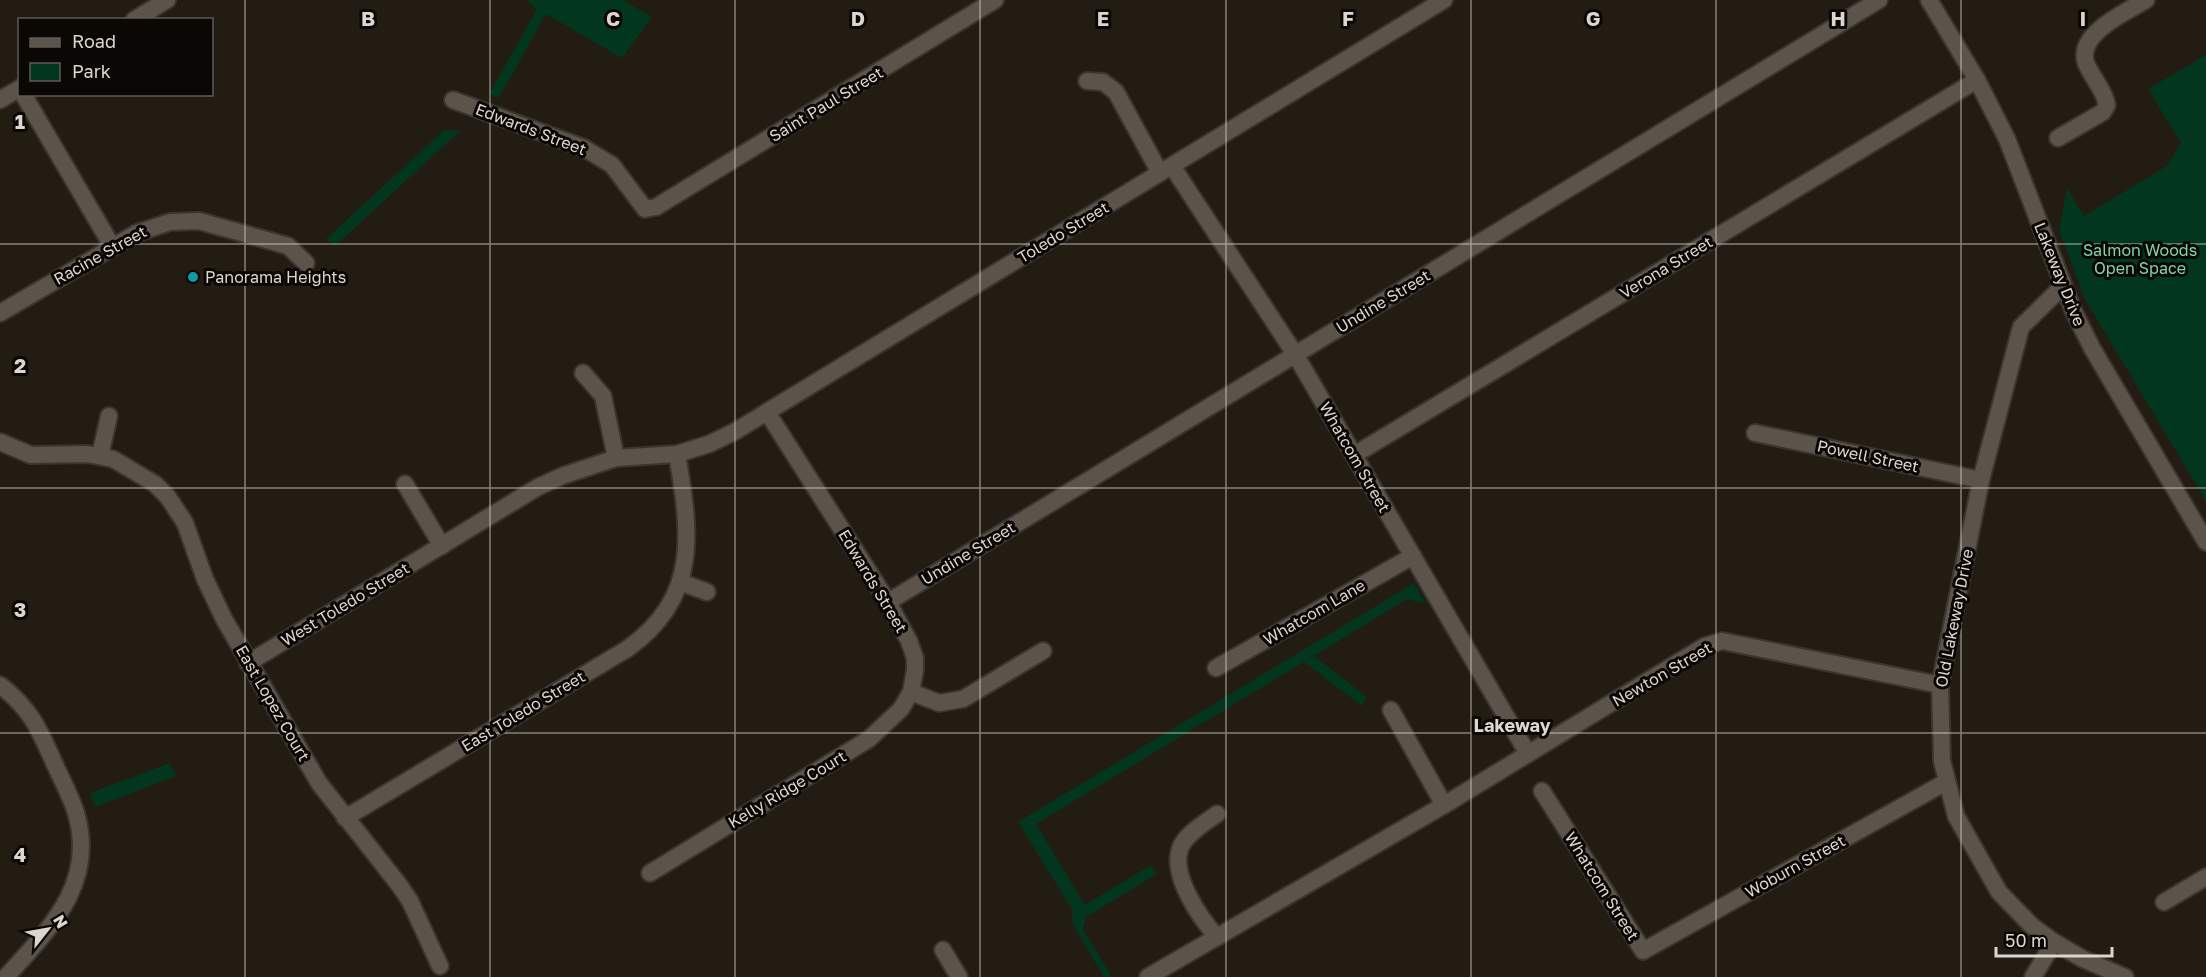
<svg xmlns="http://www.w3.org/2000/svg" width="2206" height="977" viewBox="0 0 2206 977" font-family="'Golos Text',sans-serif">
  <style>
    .green { fill: #03361f }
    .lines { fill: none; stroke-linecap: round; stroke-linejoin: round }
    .minor-casing { stroke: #3a352f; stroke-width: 20 }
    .secondary-casing { stroke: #3a352f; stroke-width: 20 }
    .minor { stroke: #5c544a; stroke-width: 16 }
    .secondary { stroke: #5c544a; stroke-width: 16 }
    .grid { fill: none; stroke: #dbd6d0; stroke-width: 1.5; stroke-opacity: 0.55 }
    .culture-dot { fill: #0f9aa8; stroke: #0a0704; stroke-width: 2 }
    .labels { text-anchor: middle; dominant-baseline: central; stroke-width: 6; stroke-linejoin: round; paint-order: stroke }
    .street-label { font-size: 16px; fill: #dbd6d0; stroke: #0a0704 }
    .park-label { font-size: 16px; fill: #82d3a5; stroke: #0a0704 }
    .poi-label { font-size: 16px; fill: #dbd6d0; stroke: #0a0704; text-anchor: start }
    .neighbourhood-label { font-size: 18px; font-weight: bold; fill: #dbd6d0; stroke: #0a0704 }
    .grid-label { font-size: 20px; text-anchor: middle; font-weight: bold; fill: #dbd6d0; stroke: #0a0704; stroke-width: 6; stroke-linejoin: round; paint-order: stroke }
  </style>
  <rect width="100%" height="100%" fill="#231c13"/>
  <g class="green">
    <polygon points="526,0 623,0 652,17 622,58 546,14 499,98 489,94 537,9"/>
    <polygon points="2206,55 2206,501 2085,299 2059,230 2067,188 2084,216 2167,166 2181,143 2148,89"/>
    <polygon points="444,130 461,130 335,246 326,239"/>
    <polygon points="1414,583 1426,604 1407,599 1314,656 1367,697 1362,706 1304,662 1036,824 1085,905 1151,865 1157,874 1086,917 1083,929 1112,977 1104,977 1071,921 1073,911 1018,822"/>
    <polygon points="170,763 176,776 95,807 90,793"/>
  </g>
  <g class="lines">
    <g class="minor-casing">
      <g id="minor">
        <polyline points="134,20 167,0"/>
        <polyline points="1087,81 1103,82 1116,92 1160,173"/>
        <polyline points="23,94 112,246"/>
        <polyline points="0,100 20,88"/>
        <polyline points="453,100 584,148 612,165 645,209 656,207 995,0"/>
        <path d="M 2058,138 L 2103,112 L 2107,105 C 2104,89 2092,78 2086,63 C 2076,34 2126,12 2146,0"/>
        <polyline points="1172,166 1295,354 1528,754"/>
        <polyline points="2063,286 2021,327 1981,480 1940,685 1942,761 1956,816 1999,892 2032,926 2054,942 2083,959 2125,977"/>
        <polyline points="0,313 137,233 170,222 199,221 288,246 306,263"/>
        <polyline points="583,373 603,396 616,458"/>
        <polyline points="767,412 888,602 909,641 915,658 915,670 911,692 939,703 963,699 1043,651"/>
        <polyline points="1755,433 1981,480"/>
        <polyline points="0,442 31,455 87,454 113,459 155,484 168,497 185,523 205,579 224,619 319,783 400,886 410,901 440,966"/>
        <polyline points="1354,455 1977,80"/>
        <polyline points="100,456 109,416"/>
        <polyline points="405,484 442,546"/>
        <polyline points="680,582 707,592"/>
        <polyline points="888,602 1879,0"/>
        <polyline points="248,663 538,487 562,476 616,458 677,454 709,444 734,432 1444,0"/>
        <polyline points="1216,668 1413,556"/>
        <path d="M 0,685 C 32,710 40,731 56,767 C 63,782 71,797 76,813 C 97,884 49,929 6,977"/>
        <polyline points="1391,710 1444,805"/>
        <polyline points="1542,791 1643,951 1946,782"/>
        <path d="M 1217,814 C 1206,822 1184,835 1180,849 C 1171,876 1200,918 1217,937"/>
        <path d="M 345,818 L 627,649 C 701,597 690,531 677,454"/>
        <polyline points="650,873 869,739 901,709 911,692"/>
        <polyline points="2164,902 2206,877"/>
        <polyline points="943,950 959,977"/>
        <polyline points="1148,977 1444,805 1705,646 1722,641 1940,685"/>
        <polyline points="2033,977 2054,942"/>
      </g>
    </g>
    <g class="secondary-casing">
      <polyline id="secondary" points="1929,0 1977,80 2007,139 2073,310 2092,348 2206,542"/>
    </g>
    <use href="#minor" class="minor"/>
    <use href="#secondary" class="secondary"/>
  </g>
  <path class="grid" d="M 245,0 L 245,977M 490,0 L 490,977M 735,0 L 735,977M 980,0 L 980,977M 1226,0 L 1226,977M 1471,0 L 1471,977M 1716,0 L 1716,977M 1961,0 L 1961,977M 0,244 L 2206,244M 0,488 L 2206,488M 0,733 L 2206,733"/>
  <circle class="culture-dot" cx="193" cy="277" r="6"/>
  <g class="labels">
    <g class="street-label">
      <text transform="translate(826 104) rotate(-31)">Saint Paul Street</text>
      <text transform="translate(531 129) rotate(21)">Edwards Street</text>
      <text transform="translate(1063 232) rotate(-31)">Toledo Street</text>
      <text transform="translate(100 255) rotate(-29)">Racine Street</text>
      <text transform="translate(1666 267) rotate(-31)">Verona Street</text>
      <text transform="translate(2060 274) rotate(68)">Lakeway Drive</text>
      <text transform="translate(1383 301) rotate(-31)">Undine Street</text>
      <text transform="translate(1868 456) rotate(12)">Powell Street</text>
      <text transform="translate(1355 457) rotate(60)">Whatcom Street</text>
      <text transform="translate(968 553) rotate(-31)">Undine Street</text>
      <text transform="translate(873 581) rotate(59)">Edwards Street</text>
      <text transform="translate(345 604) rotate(-31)">West Toledo Street</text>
      <text transform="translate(1314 612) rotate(-30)">Whatcom Lane</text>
      <text transform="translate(1954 618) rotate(-79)">Old Lakeway Drive</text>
      <text transform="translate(1662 674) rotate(-30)">Newton Street</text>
      <text transform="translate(273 703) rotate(60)">East Lopez Court</text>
      <text transform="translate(523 711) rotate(-31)">East Toledo Street</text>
      <text transform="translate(787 789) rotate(-31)">Kelly Ridge Court</text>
      <text transform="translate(1795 866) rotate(-29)">Woburn Street</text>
      <text transform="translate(1602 886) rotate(58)">Whatcom Street</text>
    </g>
    <g class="park-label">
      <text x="2140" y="250">Salmon Woods<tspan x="2140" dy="18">Open Space</tspan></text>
    </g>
    <g class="poi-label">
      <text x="205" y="277">Panorama Heights</text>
    </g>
    <g class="neighbourhood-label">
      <text x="1512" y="725">Lakeway</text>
    </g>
  </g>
  <g class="grid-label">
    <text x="368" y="26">B</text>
    <text x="613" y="26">C</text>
    <text x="858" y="26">D</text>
    <text x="1103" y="26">E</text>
    <text x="1348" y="26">F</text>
    <text x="1593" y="26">G</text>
    <text x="1838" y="26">H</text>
    <text x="2083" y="26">I</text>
    <text x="20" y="129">1</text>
    <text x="20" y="373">2</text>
    <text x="20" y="617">3</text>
    <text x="20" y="862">4</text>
  </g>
  <rect x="18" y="18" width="195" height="78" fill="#0a0704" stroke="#5e5a56" stroke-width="1.5"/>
  <rect x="30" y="38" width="30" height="9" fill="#5c544a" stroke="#5e5a56" stroke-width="1.5"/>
  <text x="72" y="48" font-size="18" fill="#dbd6d0">Road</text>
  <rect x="30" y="63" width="30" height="18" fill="#03361f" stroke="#5e5a56" stroke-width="1.5"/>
  <text x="72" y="78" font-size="18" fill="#dbd6d0">Park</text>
  <g transform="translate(48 929) rotate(59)" stroke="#0a0704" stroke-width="4.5" paint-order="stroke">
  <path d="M0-4.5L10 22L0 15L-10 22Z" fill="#dbd6d0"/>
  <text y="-9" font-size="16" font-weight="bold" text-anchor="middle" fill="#dbd6d0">N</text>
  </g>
  <path d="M1996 947v9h116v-9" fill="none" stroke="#dbd6d0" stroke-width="3"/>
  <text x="2005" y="947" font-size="18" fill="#dbd6d0" stroke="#0a0704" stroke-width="4.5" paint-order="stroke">50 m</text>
</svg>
